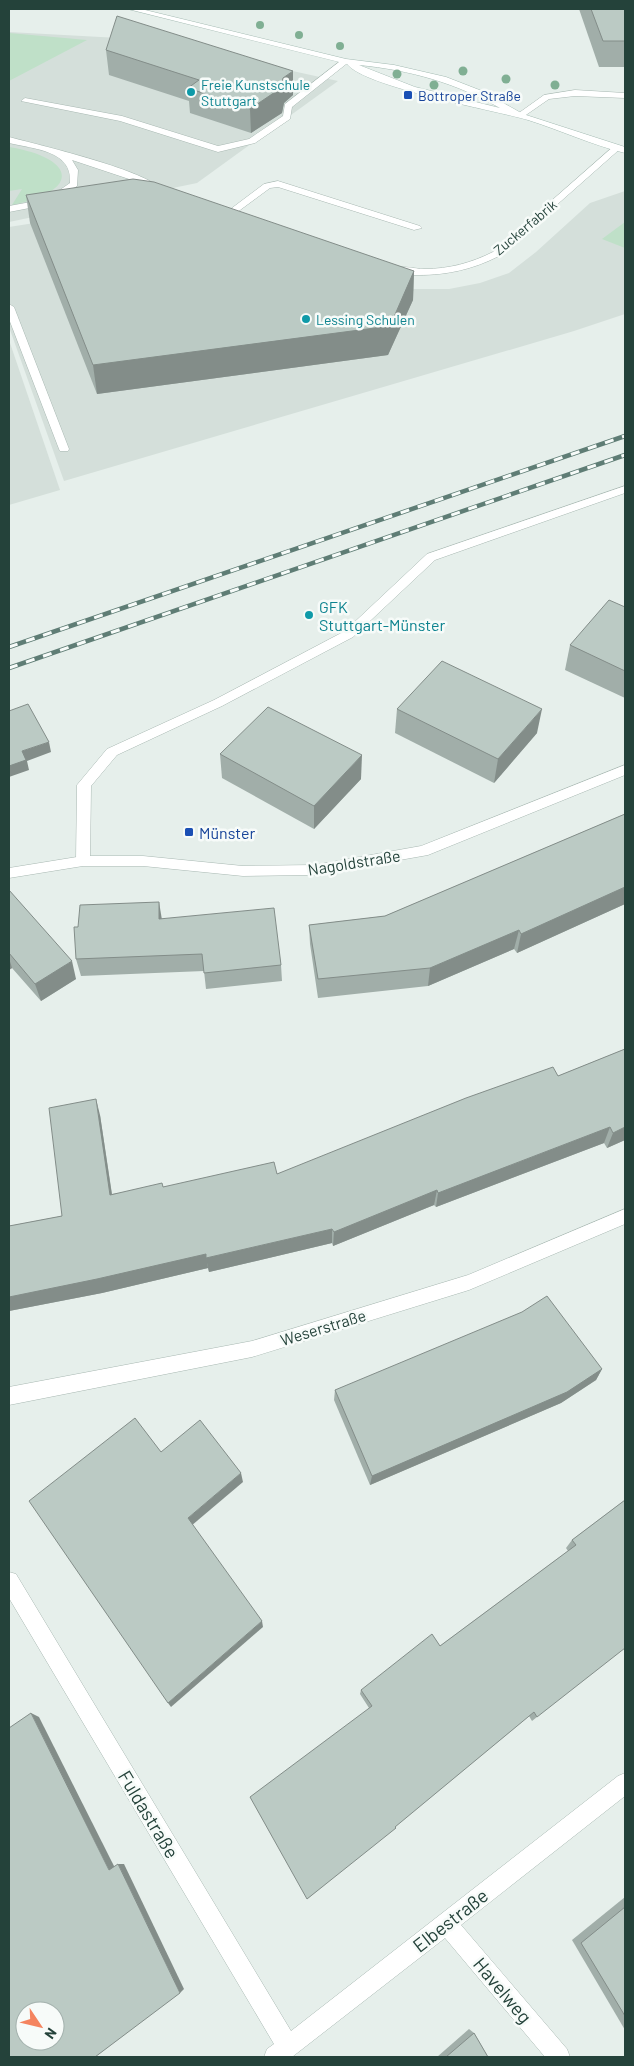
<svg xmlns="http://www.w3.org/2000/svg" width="634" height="2066" viewBox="0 0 634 2066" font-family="Barlow,sans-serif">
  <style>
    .built { fill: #d4dfda }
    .green { fill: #bfe0c8 }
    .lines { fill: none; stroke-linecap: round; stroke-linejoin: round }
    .lane-casing { stroke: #a8b8b2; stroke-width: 1 }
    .street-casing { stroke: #a8b8b2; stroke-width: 1 }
    .secondary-casing { stroke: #a4bbb3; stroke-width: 1 }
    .lane { fill: #fff; fill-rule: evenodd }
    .street { fill: #fff; fill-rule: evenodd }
    .secondary { fill: #fff; fill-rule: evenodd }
    .rail-casing { stroke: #5f7d75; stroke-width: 4.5 }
    .rail { stroke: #f7fbf9; stroke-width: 3; stroke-dasharray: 9; stroke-linecap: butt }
    .tree { fill: #80af93 }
    .wall { fill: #a1aea9 }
    .shaded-wall { fill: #838d89 }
    .building { fill: #bbcac4; stroke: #838d89; fill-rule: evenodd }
    .culture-dot { fill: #0f9aa8; stroke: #f7fbf9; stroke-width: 2 }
    .transit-dot { fill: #1a4fb4; stroke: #f7fbf9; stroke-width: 2 }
    .labels { text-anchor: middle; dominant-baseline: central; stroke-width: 5; stroke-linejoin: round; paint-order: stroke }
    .far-culture-label { font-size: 14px; fill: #0d838f; stroke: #f7fbf9; text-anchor: start }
    .far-transit-label { font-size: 14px; fill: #164399; stroke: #f7fbf9; text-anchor: start }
    .far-street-label { font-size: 14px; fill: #24423a; stroke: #f7fbf9 }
    .culture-label { font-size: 16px; fill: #0d838f; stroke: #f7fbf9; text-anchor: start }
    .transit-label { font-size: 16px; fill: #164399; stroke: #f7fbf9; text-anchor: start }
    .street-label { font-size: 16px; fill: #24423a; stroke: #f7fbf9 }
    .near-street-label { font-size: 19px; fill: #24423a; stroke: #f7fbf9 }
  </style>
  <rect width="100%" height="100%" fill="#e6efeb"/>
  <g class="built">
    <polygon points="9,32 119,38 188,48 338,81 197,183 9,222"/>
    <polygon points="625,191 625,314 574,331 64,481 9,327 9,227 136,207 407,289 449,289 480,283 509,273 536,252 590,203"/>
    <polygon points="9,340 60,490 9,505"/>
  </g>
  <g class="green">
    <polygon points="9,33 87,40 9,81"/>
    <path d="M 9,147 C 76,158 82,191 12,205 L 22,189 L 9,191 Z"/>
    <polygon points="625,222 625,248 602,239"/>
  </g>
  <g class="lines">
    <g class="lane-casing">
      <g id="lane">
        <polygon points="343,59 350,61 292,107 290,119 255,143 218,152 120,121 21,101 25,98 122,116 218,146 249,139 283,116 285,104"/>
        <polygon points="278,181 420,226 422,228 414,230 278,187 270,188 232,216 224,214 264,184"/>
        <polygon points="9,304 14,307 69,449 68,451 60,451 59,449 9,319"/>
        <polygon points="625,486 625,493 435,560 353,637 222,706 117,755 91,786 90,861 88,865 78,865 76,861 77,785 107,749 214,700 345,631 427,554"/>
      </g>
    </g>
    <g class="street-casing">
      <g id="street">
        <polygon points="575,90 625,93 625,98 575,96 549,99 523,117 516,115 544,95"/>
        <path d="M 9,137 C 39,145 141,169 160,188 L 152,190 L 141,183 L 72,160 L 78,170 L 77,186 L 50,204 L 9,212 L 9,206 L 47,199 L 70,183 C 73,150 33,149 9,143 Z"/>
        <path d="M 614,146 L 621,148 L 499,256 C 472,270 443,276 412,275 C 405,274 395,275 390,270 C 397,264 415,269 424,269 C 449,269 471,263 493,252 Z"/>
        <polygon points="625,765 625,775 428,855 315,875 243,876 143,866 83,866 9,878 9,868 83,856 143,856 243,866 315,865 421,846"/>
        <polygon points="625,1209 625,1224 469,1290 252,1357 9,1405 9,1387 252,1341 468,1275"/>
        <polygon points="9,1572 16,1574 291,2031 618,1776 625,1773 625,1796 461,1925 567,2049 570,2057 545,2057 445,1938 292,2057 264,2057 267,2049 274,2044 9,1598"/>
      </g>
    </g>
    <g class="secondary-casing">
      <path id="secondary" d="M 128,9 L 141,9 L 346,59 L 394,65 L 446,77 L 482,91 L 523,114 L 625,147 L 625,153 C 592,145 560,130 528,120 C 494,110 364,87 347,64 ZM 359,65 C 410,70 456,83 500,108 L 415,87 Z"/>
    </g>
    <use href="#lane" class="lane"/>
    <use href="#street" class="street"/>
    <use href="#secondary" class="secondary"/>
    <g class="rail-casing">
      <g id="rail">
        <polyline points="9,647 625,436"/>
        <polyline points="9,668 625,455"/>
      </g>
    </g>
    <use href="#rail" class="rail"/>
  </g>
  <g class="tree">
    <circle cx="260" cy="25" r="4"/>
    <circle cx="299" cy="35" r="4"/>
    <circle cx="340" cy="46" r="4"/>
    <circle cx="463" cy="71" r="4.5"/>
    <circle cx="397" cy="74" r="4.5"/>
    <circle cx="506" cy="79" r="4.5"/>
    <circle cx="434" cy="85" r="4.5"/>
    <circle cx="555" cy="85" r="4.5"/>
  </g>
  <g class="wall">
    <polygon points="579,9 625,9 625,67 599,67"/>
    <polygon points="106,50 293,95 284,103 282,113 251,133 190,113 189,101 109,75"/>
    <polygon points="26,195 414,271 413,300 388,355 97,394 30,223"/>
    <polygon points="625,607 625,698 565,670 570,645"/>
    <polygon points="397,709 537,733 494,783 395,733"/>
    <polygon points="220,754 361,779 314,829 222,778"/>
    <polygon points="625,814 625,904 517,953 514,949 428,986 318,998 310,944 309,925 385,916"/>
    <polygon points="9,890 76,979 41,1001 12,968 9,970"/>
    <polygon points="162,919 281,965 282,981 206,989 204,971 81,976 76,959"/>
    <polygon points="625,1049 625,1140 607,1148 604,1143 436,1207 434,1205 333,1246 332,1243 209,1272 208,1268 102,1293 9,1311 9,1226 62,1216 100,1115 112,1194 163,1187 277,1174 558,1076"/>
    <polygon points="602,1369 596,1380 561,1403 370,1485 334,1400 335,1390"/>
    <polygon points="625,1500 537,1717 532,1721 529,1716 307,1899 369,1708 360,1694 361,1690 440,1646 568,1551 566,1548 572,1540"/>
    <polygon points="625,1897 625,2030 572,1940"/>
    <polygon points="469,2029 474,2033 488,2057 437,2057"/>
  </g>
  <g class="shaded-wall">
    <polygon points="293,71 293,95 284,103 282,113 251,133 250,109 283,78"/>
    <polygon points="414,271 413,300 388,355 97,394 93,365"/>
    <polygon points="542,709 537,733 494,783 498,759"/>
    <polygon points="49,742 51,752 27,761 29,770 9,777 9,766 22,751"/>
    <polygon points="362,755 361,779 314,829 314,806"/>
    <polygon points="625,887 625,904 517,953 521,934"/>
    <polygon points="159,902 162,920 159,919"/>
    <polygon points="519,930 514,949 428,986 430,968"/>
    <polygon points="9,958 12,968 9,970"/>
    <polygon points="72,961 76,979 41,1001 35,984"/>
    <polygon points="96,1099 100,1115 114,1209 110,1195"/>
    <polygon points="610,1127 604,1143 436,1207 438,1193"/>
    <polygon points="625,1127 625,1140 607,1148 613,1133"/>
    <polygon points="437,1190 434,1205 333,1246 334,1232"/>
    <polygon points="332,1229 332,1243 209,1272 206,1258"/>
    <polygon points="206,1254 208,1268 102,1293 9,1311 9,1297"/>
    <polygon points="602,1369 596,1380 561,1403 370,1485 372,1476"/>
    <polygon points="241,1473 243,1482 191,1526 188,1518"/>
    <polygon points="262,1621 263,1627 171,1707 168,1703"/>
    <polygon points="31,1713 39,1717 116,1870 109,1870"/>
    <polygon points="118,1864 124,1864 184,1989 180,1993"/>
  </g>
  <g class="building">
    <polygon points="591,9 625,9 625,41 603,41"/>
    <polygon points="117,16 293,71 283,78 281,88 250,109 188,88 199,80 106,50"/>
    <polygon points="133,179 154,182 414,271 390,326 93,365 26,195"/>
    <polygon points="609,600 625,607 625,671 570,645"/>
    <polygon points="442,661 542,709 498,759 397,709"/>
    <polygon points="28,704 49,742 22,751 26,760 9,766 9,711"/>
    <polygon points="268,707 362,755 314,806 220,754"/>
    <polygon points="625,814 625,887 521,934 519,930 430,968 318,979 309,925 385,916"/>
    <polygon points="9,890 72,961 35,984 9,953"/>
    <polygon points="159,902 159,919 274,908 281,965 204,973 202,954 76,959 74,927 78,927 80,905"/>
    <polygon points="625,1049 625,1127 613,1133 610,1127 438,1193 437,1190 334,1232 332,1229 206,1258 206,1254 97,1279 9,1297 9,1226 62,1216 49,1108 96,1099 110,1195 162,1183 163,1187 274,1162 277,1174 466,1098 553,1067 558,1076"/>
    <polygon points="547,1296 602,1369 567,1392 372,1476 335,1390 522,1312"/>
    <polygon points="135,1418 161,1452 200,1420 241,1473 188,1518 262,1621 168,1703 29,1501"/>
    <polygon points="625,1500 625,1648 537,1717 534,1712 395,1827 396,1828 307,1899 250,1797 372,1706 361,1690 432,1634 440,1646 576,1545 572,1540"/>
    <path d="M 31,1713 L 109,1870 L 118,1864 L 180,1993 L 95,2057 L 9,2057 L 9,1728 ZM 25,2011 L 55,2011 L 55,2041 L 25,2041 Z"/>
    <polygon points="625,1907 625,2016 581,1943"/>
    <polygon points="474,2033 488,2057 446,2057"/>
  </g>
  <g class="culture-dot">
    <circle cx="191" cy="92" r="5"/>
    <circle cx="306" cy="319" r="5"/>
    <circle cx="309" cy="615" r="5"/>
  </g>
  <g class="transit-dot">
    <rect x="403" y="90" width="10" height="10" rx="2.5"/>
    <rect x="184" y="827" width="10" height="10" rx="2.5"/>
  </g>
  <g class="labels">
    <g class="far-culture-label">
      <text x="201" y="84">Freie Kunstschule<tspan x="201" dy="16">Stuttgart</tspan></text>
      <text x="316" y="319">Lessing Schulen</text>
    </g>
    <g class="far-transit-label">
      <text x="418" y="95">Bottroper Straße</text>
    </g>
    <g class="far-street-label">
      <text transform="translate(525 227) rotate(-40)">Zuckerfabrik</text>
    </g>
    <g class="culture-label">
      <text x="319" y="606">GFK<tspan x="319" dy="18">Stuttgart-Münster</tspan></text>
    </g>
    <g class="transit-label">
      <text x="199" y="832">Münster</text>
    </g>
    <g class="street-label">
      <text transform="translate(354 862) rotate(-9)">Nagoldstraße</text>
      <text transform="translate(323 1327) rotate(-17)">Weserstraße</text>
    </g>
    <g class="near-street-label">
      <text transform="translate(149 1814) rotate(59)">Fuldastraße</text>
      <text transform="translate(450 1920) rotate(-38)">Elbestraße</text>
      <text transform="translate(503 1990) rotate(50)">Havelweg</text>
    </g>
  </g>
  <rect width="634" height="2066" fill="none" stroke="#24423a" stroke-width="20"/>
  <g transform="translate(40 2026) rotate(125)"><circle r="24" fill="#f7fbf9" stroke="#a3b1ad"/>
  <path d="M0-4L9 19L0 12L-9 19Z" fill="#f4845f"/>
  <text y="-8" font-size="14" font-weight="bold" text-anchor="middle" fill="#24423a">N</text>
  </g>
</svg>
